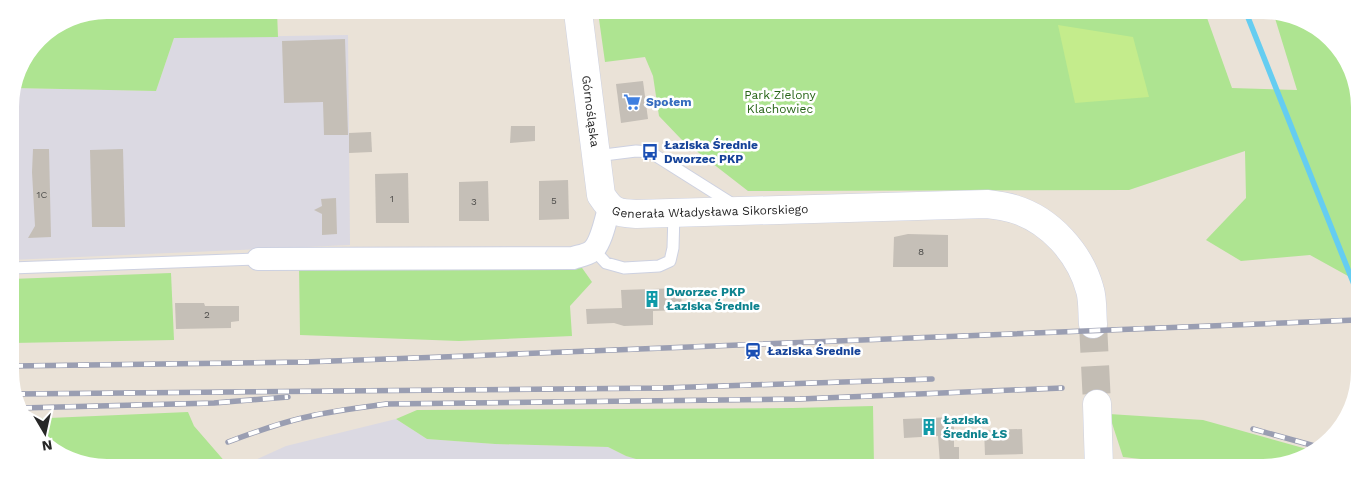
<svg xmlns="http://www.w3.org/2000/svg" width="1370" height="478" viewBox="0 0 1370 478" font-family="'Work Sans',sans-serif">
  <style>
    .industrial { fill: #dbd9e2 }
    .green { fill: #aee491 }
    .pitch { fill: #c4ec8c }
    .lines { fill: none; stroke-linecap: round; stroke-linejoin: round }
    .stream { stroke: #65cdf1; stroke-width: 5.5 }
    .building { fill: #c5bfb7 }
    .tertiary-tunnel { stroke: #c3bdb4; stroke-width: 28; stroke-dasharray: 28 14; stroke-linecap: butt }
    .service-casing { stroke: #cdd1e1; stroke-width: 13 }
    .minor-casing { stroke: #cdd1e1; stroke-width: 24 }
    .tertiary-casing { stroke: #cdd1e1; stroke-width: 29 }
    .service { stroke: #fff; stroke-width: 11 }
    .minor { stroke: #fff; stroke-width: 22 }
    .tertiary { stroke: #fff; stroke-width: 28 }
    .rail-casing { stroke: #9a9eb2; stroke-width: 5.5 }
    .rail { stroke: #fff; stroke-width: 4; stroke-dasharray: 11; stroke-linecap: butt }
    .labels { text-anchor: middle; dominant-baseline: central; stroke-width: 5; stroke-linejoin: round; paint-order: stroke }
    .number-label { font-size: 10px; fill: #4e4d4b }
    .park-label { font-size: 12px; fill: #276417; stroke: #fff }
    .shop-label { font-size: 12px; font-weight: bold; fill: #366cbe; stroke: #fff; text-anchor: start }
    .street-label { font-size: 12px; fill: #272727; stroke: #fff }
    .transit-label { font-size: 12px; font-weight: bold; fill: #164399; stroke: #fff; text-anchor: start }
    .culture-label { font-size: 12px; font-weight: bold; fill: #0d838f; stroke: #fff; text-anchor: start }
  </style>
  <rect width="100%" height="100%" fill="#eae2d7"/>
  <g class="industrial">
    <polygon points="348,35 350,245 11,260 10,100 14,88 156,91 174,38"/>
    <polygon points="396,419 427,439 495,444 608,447 626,456 656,465 246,464 286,446"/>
  </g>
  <g class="green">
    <polygon points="107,10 277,11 278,37 174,38 156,91 14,88 20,64 43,34"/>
    <polygon points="598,12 1206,15 1232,88 1297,90 1274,15 1294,15 1336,43 1359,94 1357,281 1310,255 1241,261 1206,240 1246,198 1245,151 1129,190 748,191 681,139 659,116 653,76 645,57 605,62"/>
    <polygon points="299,265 580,265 592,282 570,306 572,336 459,341 300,335"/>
    <polygon points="171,273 174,340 12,343 11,279"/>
    <polygon points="873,406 874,466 656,465 626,456 608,447 495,444 427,439 396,419 417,410 793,408"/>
    <polygon points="188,412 194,426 227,464 76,463 34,435 26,419"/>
    <polygon points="1109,414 1203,420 1314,451 1269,468 1220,468 1123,457"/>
  </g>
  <polygon class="pitch" points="1058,25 1133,37 1149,97 1075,103"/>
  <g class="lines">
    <polyline class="stream" points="1247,15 1355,287 1356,300"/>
  </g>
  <g class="building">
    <polygon points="345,39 348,135 324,135 323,102 284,103 282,41"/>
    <polygon points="643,81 648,119 621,123 616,84"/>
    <polygon points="511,126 535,126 535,141 510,143"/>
    <polygon points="371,132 372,152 349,153 349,133"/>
    <polygon points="33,149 49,149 51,237 28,238 35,226 32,172"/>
    <polygon points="123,149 125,227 92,227 90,150"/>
    <polygon points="408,173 409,223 376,223 375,174"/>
    <polygon points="568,180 569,219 539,220 539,181"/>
    <polygon points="488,181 489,221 459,221 459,182"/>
    <polygon points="336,198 337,234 322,235 322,214 314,210 322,206 321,199"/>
    <polygon points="908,234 948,235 948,267 893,267 894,237"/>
    <polygon points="681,288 682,310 653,311 653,325 624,326 614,323 587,324 586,309 622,308 621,290"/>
    <polygon points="175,303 204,303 205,306 239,306 239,321 231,322 231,328 176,329"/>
    <polygon points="954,417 954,447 959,447 959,463 940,464 938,436 904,438 903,419"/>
    <polygon points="1022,429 1023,454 985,455 984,430"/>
  </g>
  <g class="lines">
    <polyline class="tertiary-tunnel" points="1093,324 1097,404"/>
    <g class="service-casing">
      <g id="service">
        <polyline points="596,156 636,151 650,152 734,205"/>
        <polyline points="594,250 606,263 624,268 659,266 670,261 673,248 674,213"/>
        <polyline points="11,268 258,259"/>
      </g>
    </g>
    <g class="minor-casing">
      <path id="minor" d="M 258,259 L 573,258 C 579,256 587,255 592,251 C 601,244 606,219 609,208"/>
    </g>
    <g class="tertiary-casing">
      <g id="tertiary">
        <path id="s1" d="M 578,12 L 601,195 C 612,212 616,213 636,214 L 987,204 C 996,205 1005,206 1014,209 C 1050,220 1080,253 1090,290 C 1093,300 1092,313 1093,324"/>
        <polyline points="1097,404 1099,467"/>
      </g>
    </g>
    <use href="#service" class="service"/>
    <use href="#minor" class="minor"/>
    <use href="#tertiary" class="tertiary"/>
    <g class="rail-casing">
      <g id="rail">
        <polyline points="12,366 305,362 442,357 1356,320"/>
        <polyline points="14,394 663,388 932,379"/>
        <polyline points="21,408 214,403 288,397"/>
        <polyline points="1253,429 1322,448"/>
        <path d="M 228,442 C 252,433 277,424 302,418 C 329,411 358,408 386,404 L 800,399 L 1062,388"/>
      </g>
    </g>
    <use href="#rail" class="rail"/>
  </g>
  <defs>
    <g id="supermarket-bare" transform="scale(1.35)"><path d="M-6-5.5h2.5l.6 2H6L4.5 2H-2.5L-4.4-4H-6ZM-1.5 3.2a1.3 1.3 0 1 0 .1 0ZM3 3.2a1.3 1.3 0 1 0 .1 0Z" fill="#3f7fe0" stroke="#fff" stroke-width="2.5" paint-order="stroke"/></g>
    <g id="bus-bare" transform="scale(1.35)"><path d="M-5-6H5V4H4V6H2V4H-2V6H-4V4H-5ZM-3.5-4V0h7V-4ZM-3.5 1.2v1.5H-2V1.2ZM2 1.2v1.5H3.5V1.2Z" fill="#1a4fb4" stroke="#fff" stroke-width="2.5" paint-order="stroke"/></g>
    <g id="building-bare" transform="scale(1.35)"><path d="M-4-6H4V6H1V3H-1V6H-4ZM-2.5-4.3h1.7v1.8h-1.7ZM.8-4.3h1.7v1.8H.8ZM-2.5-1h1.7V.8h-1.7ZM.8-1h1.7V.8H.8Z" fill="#0f9aa8" stroke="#fff" stroke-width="2.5" paint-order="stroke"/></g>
    <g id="station-bare" transform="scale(1.35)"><path d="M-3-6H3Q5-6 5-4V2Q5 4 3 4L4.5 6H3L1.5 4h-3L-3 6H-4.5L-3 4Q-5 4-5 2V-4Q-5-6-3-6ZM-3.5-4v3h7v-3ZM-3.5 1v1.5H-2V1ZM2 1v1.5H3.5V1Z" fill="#1a4fb4" stroke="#fff" stroke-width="2.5" paint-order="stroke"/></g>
  </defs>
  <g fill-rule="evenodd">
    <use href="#supermarket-bare" x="632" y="102"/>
    <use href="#bus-bare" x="650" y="152"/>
    <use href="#building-bare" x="652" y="299"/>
    <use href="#station-bare" x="753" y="351"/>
    <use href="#building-bare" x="929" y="427"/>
  </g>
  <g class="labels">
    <g class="number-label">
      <text x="42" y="194">1C</text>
      <text x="392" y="198">1</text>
      <text x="554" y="200">5</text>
      <text x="474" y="201">3</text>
      <text x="921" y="251">8</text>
      <text x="207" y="314">2</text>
    </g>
    <g class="park-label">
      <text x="780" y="95">Park Zielony<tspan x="780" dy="14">Klachowiec</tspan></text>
    </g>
    <g class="shop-label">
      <text x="646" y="102">Społem</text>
    </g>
    <g class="street-label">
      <text stroke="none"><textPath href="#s1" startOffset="100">Górnośląska</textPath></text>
      <text stroke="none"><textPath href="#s1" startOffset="301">Generała Władysława Sikorskiego</textPath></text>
    </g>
    <g class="transit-label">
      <text x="664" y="145">Łaziska Średnie<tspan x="664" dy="14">Dworzec PKP</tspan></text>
      <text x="767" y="351">Łaziska Średnie</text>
    </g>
    <g class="culture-label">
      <text x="666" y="292">Dworzec PKP<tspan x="666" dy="14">Łaziska Średnie</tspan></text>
      <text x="943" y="420">Łaziska<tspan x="943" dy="14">Średnie ŁS</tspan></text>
    </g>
  </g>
  <path d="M0 0H1370V478H0ZM107 19H1263A88 88 0 0 1 1351 107V371A88 88 0 0 1 1263 459H107A88 88 0 0 1 19 371V107A88 88 0 0 1 107 19Z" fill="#fff" fill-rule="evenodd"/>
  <g transform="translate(45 433) rotate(171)" stroke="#ffffff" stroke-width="4" paint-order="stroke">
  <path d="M0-4L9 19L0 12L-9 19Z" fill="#272727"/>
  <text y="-8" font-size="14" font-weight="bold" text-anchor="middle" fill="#272727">N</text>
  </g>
</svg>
